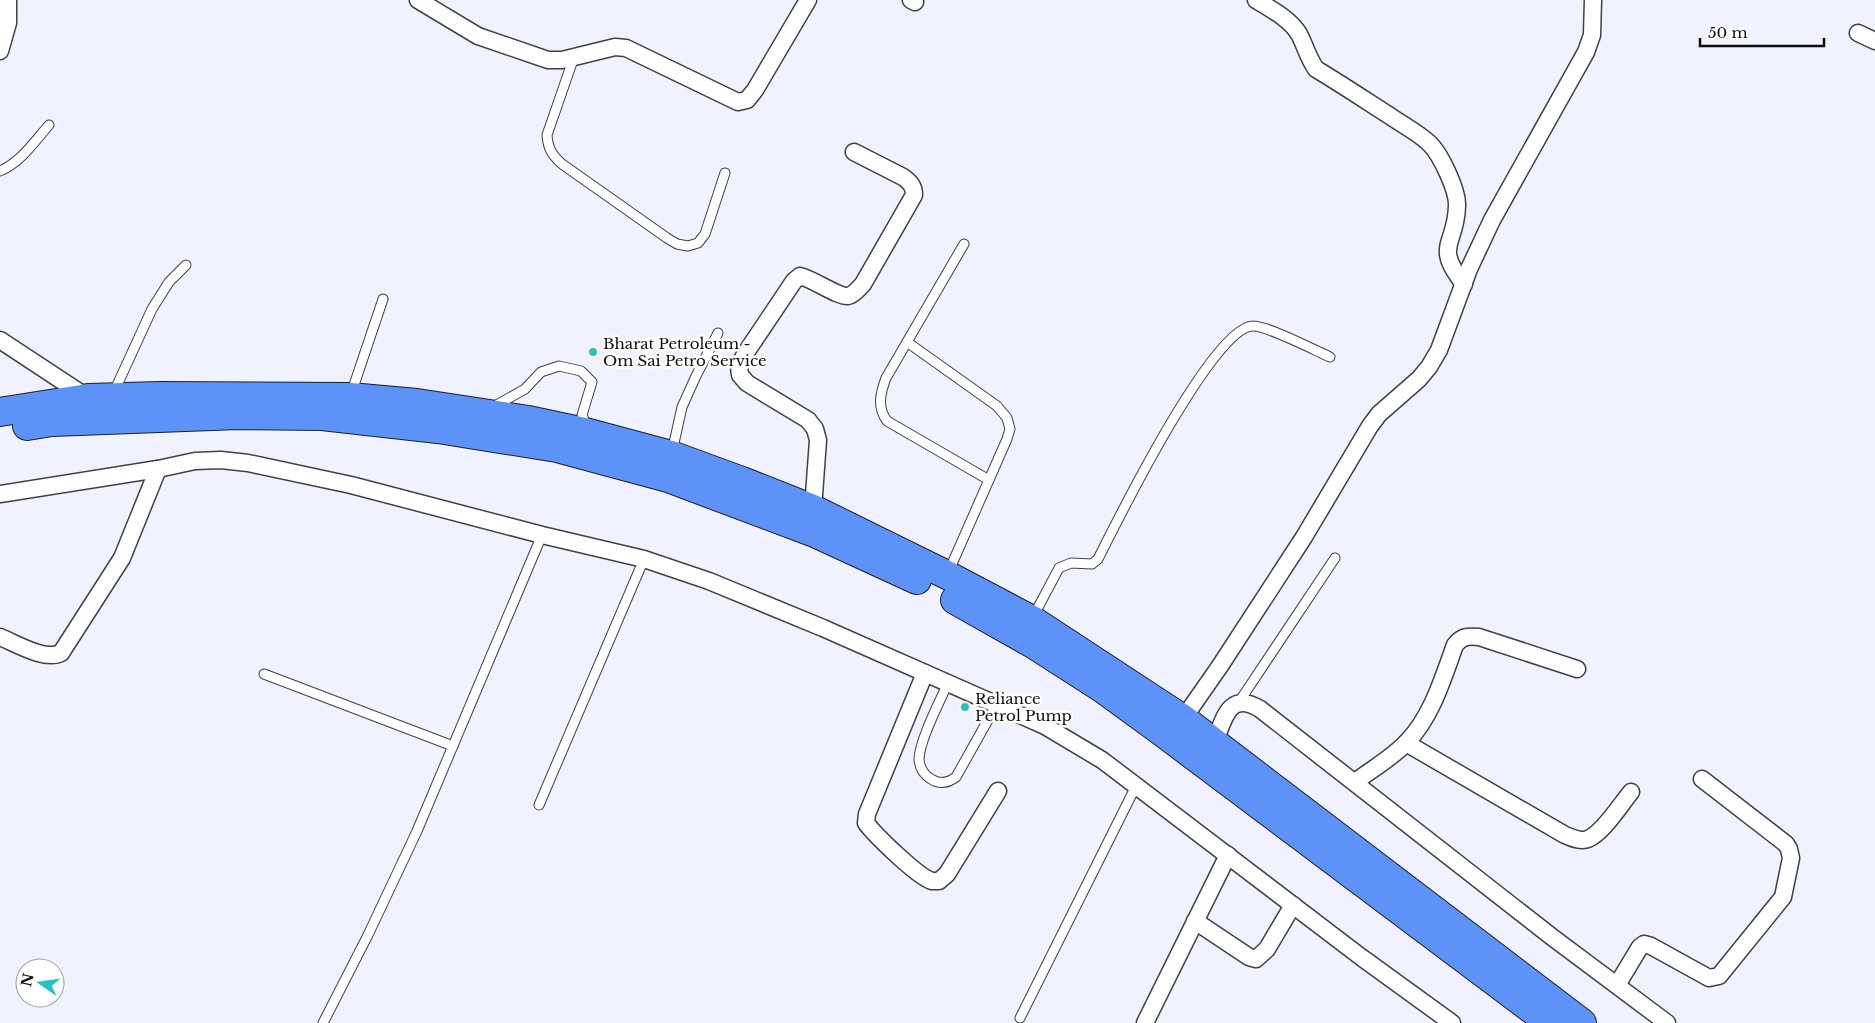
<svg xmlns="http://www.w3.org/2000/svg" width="1875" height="1023" viewBox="0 0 1875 1023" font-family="'Libre Baskerville',serif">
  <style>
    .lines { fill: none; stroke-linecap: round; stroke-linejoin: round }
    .service-casing { stroke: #414141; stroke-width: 11 }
    .minor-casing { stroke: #414141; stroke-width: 19 }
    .trunk-casing { stroke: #1f1f1f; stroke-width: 30 }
    .service { stroke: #fff; stroke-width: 9 }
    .minor { stroke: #fff; stroke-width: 16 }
    .trunk { stroke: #5d93f9; stroke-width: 28 }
    .poi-dot { fill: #23c1c2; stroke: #fff; stroke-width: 2 }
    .labels { text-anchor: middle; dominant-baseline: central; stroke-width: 5; stroke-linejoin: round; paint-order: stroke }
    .poi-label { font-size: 15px; fill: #0e0e0e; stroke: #fff; text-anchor: start }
  </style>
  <rect width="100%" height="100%" fill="#f0f2ff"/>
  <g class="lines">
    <g class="service-casing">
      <g id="service">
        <path d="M 574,57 L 547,135 C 548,149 552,155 562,164 L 667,238 L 677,244 L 688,246 L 698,243 L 705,234 L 725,173"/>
        <path d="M 0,171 C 21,162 35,141 49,125"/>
        <path d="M 964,244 L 886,378 C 880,394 877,407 887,421 L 989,480"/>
        <polyline points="907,342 997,406 1007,418 1010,429 1007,439 948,573"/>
        <polyline points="113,394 152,309 169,282 186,265"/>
        <polyline points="351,394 383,299"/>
        <polyline points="493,407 525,389 541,372 559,366 581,371 592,382 582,415 587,427"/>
        <polyline points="672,452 682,407 696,376 718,333"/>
        <path d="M 1033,617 L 1059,568 L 1071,563 L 1092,564 L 1098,559 C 1117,521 1214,325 1253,326 C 1268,326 1314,350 1330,357"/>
        <polyline points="264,674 453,746"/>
        <path d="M 948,683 C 940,701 919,741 919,760 C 920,768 924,775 931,779 C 940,785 948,783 956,777 L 997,704"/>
        <polyline points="1239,702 1335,558"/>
        <polyline points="539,805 644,559"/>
        <polyline points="1020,1018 1136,786"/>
        <polyline points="323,1023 368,935 417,831 542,535"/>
      </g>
    </g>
    <g class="minor-casing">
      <g id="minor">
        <polyline points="418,0 478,36 548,60 562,60 615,47 626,48 738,102 747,100 755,90 808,0"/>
        <polyline points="911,0 915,2"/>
        <path d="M 1256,0 C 1271,9 1290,19 1299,34 C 1305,45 1308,58 1316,69 C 1341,84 1365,100 1390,116 C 1403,125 1419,133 1430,144 C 1441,155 1458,191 1457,206 C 1456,246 1433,245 1464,284"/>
        <polyline points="1858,33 1875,41"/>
        <polyline points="0,51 8,23 8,0"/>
        <polyline points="0,340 88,398"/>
        <polyline points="0,494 158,469 195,461 221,460 248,463 351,485 542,535 644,559 709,581 823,628 1045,726 1102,760 1361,957 1452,1023"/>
        <path d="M 813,509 L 818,440 L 815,429 L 808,420 L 747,383 L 740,375 L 739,366 L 745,354 L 794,281 L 800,276 C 813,279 838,297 848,296 C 854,295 859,288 863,284 L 914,195 C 914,186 910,182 903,177 L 854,152"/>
        <path d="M 0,637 C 17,644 45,661 61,653 L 122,558 L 158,469"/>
        <path d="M 925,673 L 867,814 L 866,823 C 875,835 918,877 932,881 C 932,881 938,881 939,881 L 947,874 L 998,791"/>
        <polyline points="1183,719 1220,666 1304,537 1370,426 1379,414 1419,379 1429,367 1439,350 1469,269 1492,220 1586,52 1592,35 1593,0"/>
        <path d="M 1406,743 L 1565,835 C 1572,838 1581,842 1588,839 C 1603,833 1621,804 1631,792"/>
        <path d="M 1214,744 C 1224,720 1228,690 1260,709 L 1552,937 L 1667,1023"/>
        <path d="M 1355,782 C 1372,769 1392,758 1407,742 C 1432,716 1443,678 1455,645 C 1462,636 1468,636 1479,637 L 1577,669"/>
        <polyline points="1195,921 1249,957 1256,959 1267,949 1293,905"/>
        <polyline points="1617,985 1640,947 1644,944 1651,946 1709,978 1719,976 1783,897 1791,858 1789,849 1786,844 1702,779"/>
        <polyline points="1145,1023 1228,855"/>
      </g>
    </g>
    <g class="trunk-casing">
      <g id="trunk">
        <polyline points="0,412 88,398 160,396 350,397 417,403 528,420 589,433 671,455 742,481 813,509 947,575 1032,620 1183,719 1582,1023"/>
        <polyline points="27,426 52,422 239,415 322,416 438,429 557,448 668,478 817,534 917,580"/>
        <polyline points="955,600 1033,644 1103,689 1162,732 1550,1023"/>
      </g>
    </g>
    <use href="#service" class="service"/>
    <use href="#minor" class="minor"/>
    <use href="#trunk" class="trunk"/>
  </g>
  <g class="poi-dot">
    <circle cx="593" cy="352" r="5"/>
    <circle cx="965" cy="707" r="5"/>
  </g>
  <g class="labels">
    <g class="poi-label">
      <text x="603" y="343">Bharat Petroleum -<tspan x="603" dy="17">Om Sai Petro Service</tspan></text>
      <text x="975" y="698">Reliance<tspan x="975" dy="17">Petrol Pump</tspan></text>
    </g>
  </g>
  <g transform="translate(40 983) rotate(283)"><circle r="24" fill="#ffffff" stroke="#9f9f9f"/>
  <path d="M0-4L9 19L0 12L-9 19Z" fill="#23c1c2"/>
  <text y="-8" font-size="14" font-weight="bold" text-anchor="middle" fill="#0e0e0e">N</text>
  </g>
  <path d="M1700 38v8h124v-8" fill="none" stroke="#0e0e0e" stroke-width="2.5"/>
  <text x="1708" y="38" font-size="15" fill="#0e0e0e" stroke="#ffffff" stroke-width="4" paint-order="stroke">50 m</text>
</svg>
